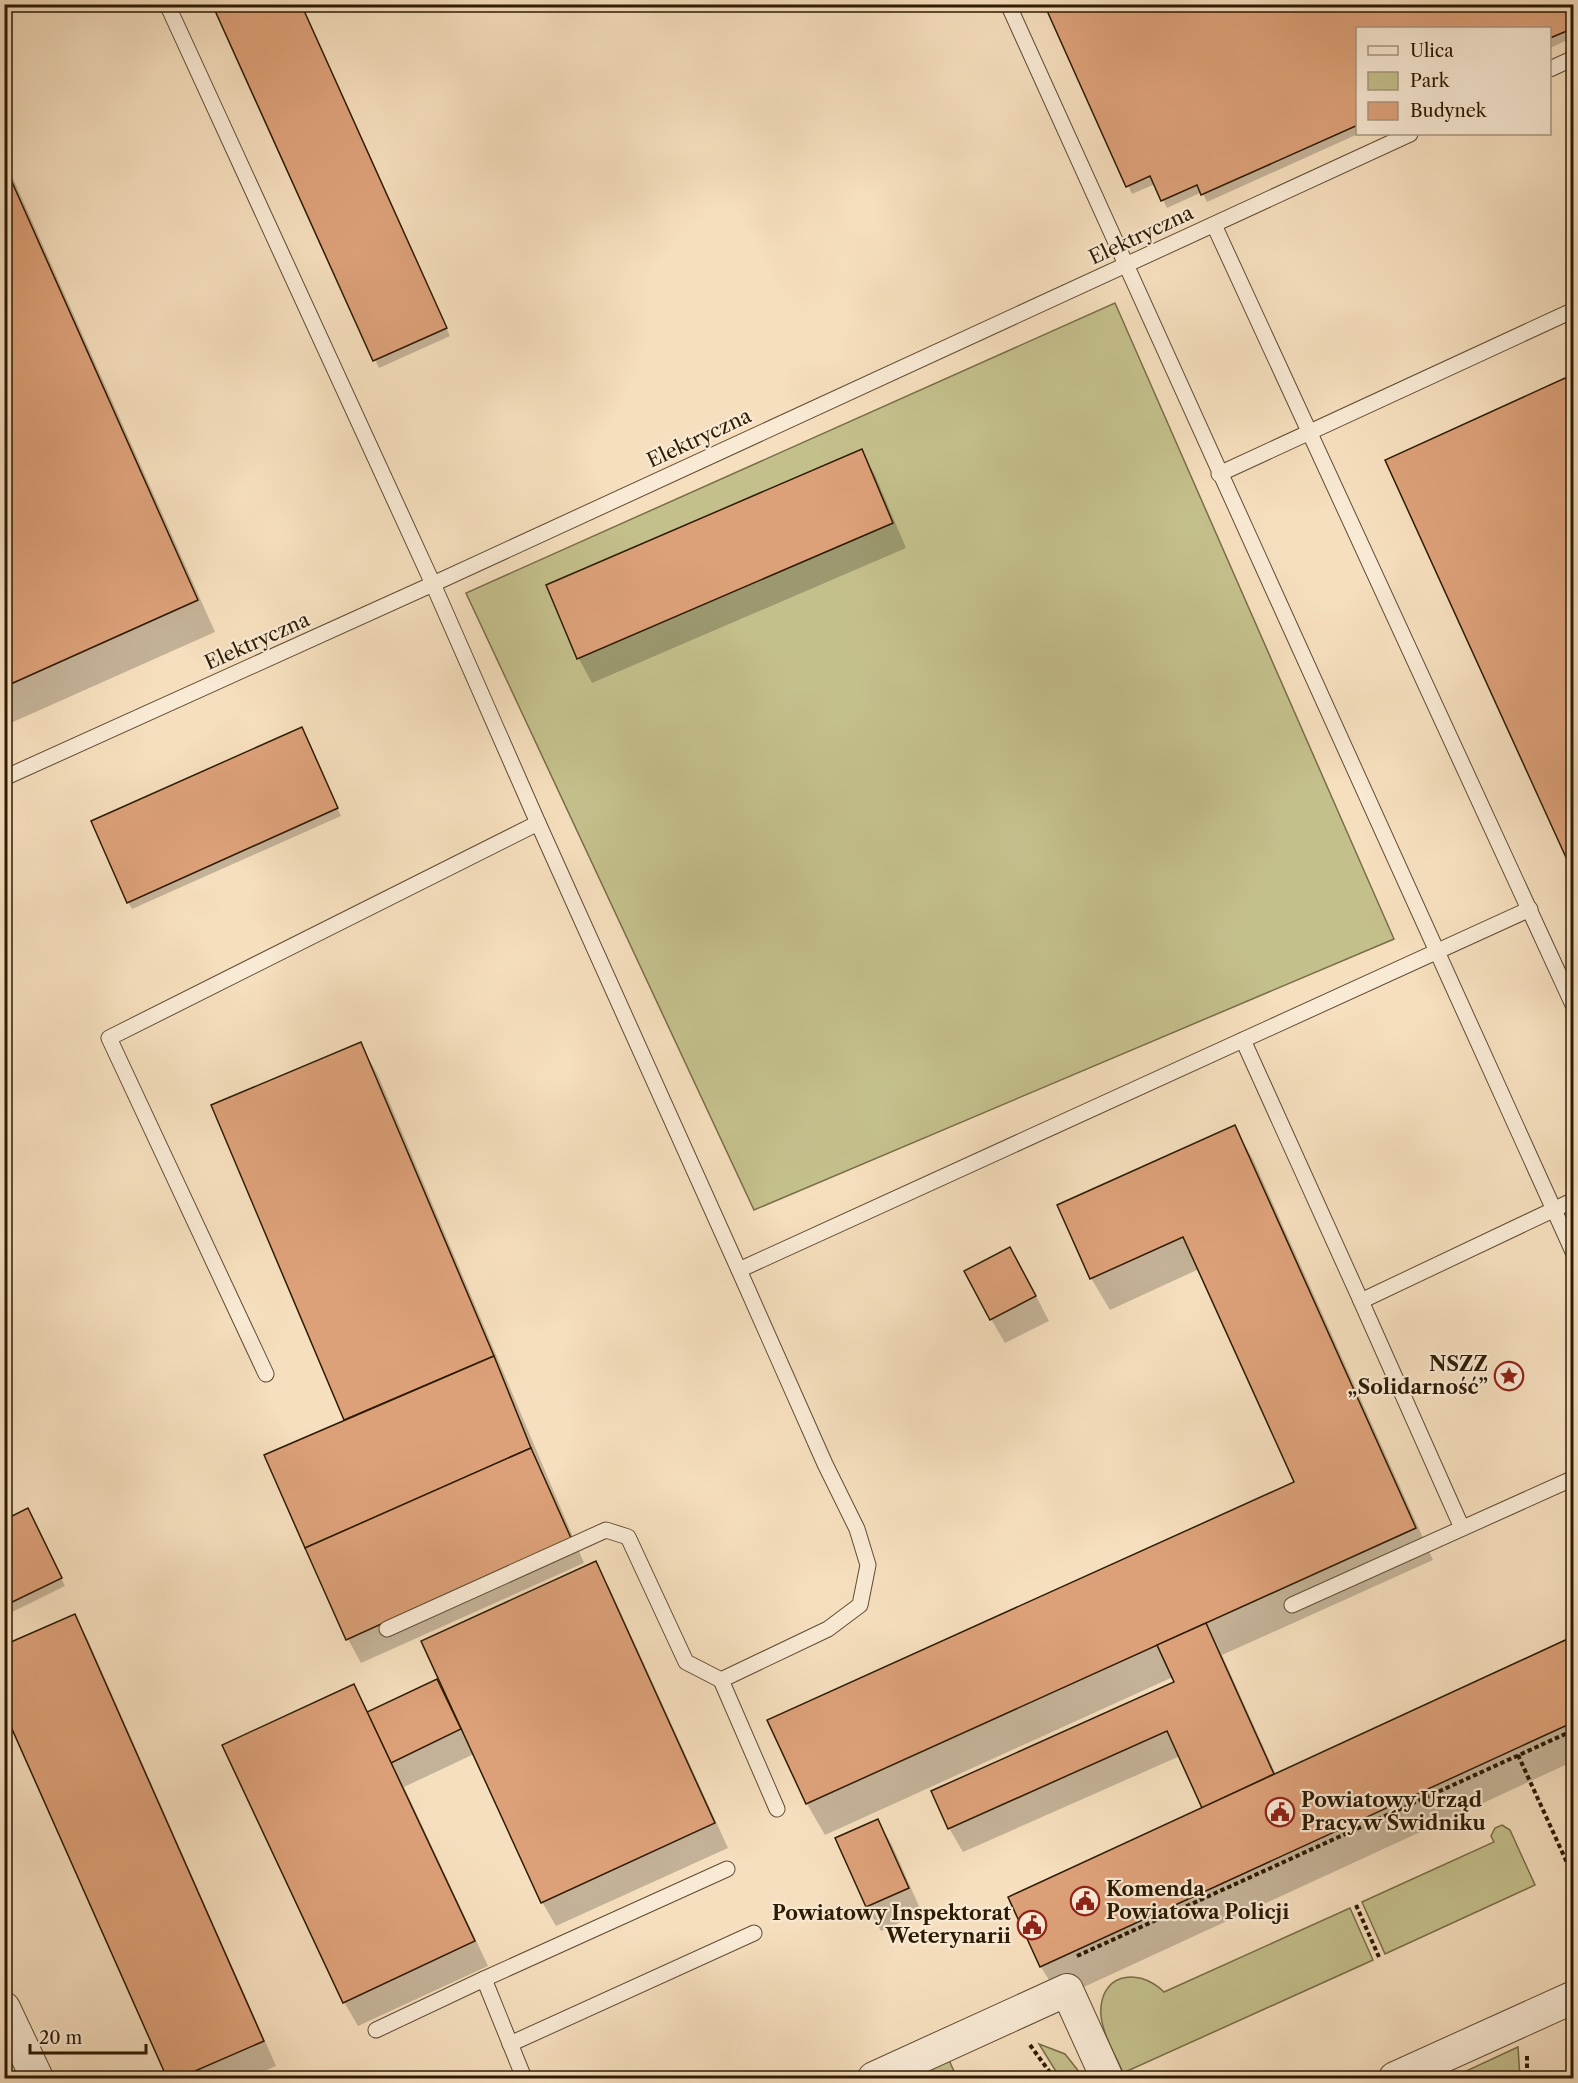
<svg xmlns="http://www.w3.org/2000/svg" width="1578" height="2083" viewBox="0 0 1578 2083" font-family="'Libre Caslon Text',serif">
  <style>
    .green { fill: #c4c08c; stroke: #796e48; stroke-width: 1.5 }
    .shadow { fill: #0003 }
    .building { fill: #dda179; stroke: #2e1b03; stroke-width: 1.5 }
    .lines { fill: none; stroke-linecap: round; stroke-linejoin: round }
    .lane-casing { stroke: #604c32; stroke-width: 17 }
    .street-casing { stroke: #604c32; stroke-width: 34 }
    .path { stroke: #2e1b03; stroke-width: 4; stroke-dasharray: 4.5 3; stroke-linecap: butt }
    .lane { stroke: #f9ead5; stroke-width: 15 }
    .street { stroke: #f9ead5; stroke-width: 32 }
    .labels { text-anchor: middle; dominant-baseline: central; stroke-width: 4.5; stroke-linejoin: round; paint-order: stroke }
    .street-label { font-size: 20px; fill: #2e1b03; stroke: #f9ead5 }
    .poi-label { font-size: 20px; font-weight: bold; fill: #2e1b03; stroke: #f9ead5; text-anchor: end }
  </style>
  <rect width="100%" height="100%" fill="#f6dfbe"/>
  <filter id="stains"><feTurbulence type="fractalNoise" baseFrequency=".00333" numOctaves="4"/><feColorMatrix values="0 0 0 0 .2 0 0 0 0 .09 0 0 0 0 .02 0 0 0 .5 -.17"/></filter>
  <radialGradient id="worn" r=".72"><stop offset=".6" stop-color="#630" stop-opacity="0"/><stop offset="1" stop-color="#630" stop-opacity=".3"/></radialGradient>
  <g class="green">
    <polygon points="1115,303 1394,939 754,1210 466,593"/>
    <polygon points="1502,1825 1510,1830 1535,1885 1385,1954 1362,1902 1494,1842 1491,1836 1495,1828"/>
    <path d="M 1350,1908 L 1373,1960 L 1123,2073 C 1116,2056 1103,2035 1101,2016 C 1098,1975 1136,1965 1164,1992 Z"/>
    <polygon points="1039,2044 1065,2054 1084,2078 1060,2078"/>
    <polygon points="1518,2047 1520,2078 1467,2078 1464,2072"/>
    <polygon points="949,2060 957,2078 909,2078"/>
  </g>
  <g class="shadow">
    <polygon points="213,4 300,4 450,336 379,368"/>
    <polygon points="1046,4 1574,4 1574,37 1550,48 1550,28 1358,28 1358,134 1207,202 1202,192 1167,208 1155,184 1132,194"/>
    <polygon points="4,158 215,632 4,726"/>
    <polygon points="861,451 875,475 906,548 592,683 579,659 548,586"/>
    <polygon points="305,736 341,816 132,909 128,902"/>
    <polygon points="360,1044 378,1075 584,1563 361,1663 348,1639 347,1421 213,1106"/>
    <polygon points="1234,1127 1253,1159 1433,1560 1222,1655 1276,1775 1574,1638 1574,1761 1060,1998 1041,1967 1010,1898 1204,1809 1180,1756 963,1852 949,1828 1176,1683 1173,1677 825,1835 807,1804 769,1720 1296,1483 1199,1269 1110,1310 1091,1278"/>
    <polygon points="1024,1273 1049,1321 1005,1343 991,1319"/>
    <polygon points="32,1518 65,1586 4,1616 4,1522"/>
    <polygon points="595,1563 609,1587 728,1848 556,1926 542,1902 474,1754 404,1787 488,1966 358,2026 344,2002 354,1685 369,1713 439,1680"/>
    <polygon points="74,1615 88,1640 276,2066 248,2078 169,2078 4,1707"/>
    <polygon points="878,1821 892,1845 922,1913 881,1931 867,1907 837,1839"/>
  </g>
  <g class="building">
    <polygon points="212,4 301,4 447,328 373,361"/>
    <polygon points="1044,4 1574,4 1574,28 1550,38 1550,28 1358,28 1358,125 1201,195 1197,185 1161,201 1150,176 1126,187"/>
    <polygon points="4,164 198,600 4,687"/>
    <polygon points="1574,374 1574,875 1385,460"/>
    <polygon points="862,449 893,523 577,659 546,585"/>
    <polygon points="302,727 338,808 127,903 91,821"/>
    <polygon points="361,1042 494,1356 344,1420 211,1105"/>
    <polygon points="1235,1125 1416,1528 806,1804 767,1720 1294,1482 1183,1237 1090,1279 1057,1205"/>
    <polygon points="1010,1247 1036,1296 990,1320 964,1271"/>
    <polygon points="494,1356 531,1448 305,1548 264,1455"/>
    <polygon points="531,1448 571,1538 346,1640 305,1548"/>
    <polygon points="28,1508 62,1578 4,1606 4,1520"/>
    <polygon points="596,1561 715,1823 541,1903 421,1641"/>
    <polygon points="75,1614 264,2041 179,2078 167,2078 4,1711 4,1645"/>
    <polygon points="1206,1623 1274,1774 1202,1808 1167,1731 948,1829 931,1791 1174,1682 1157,1645"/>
    <polygon points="1574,1636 1574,1722 1040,1967 1008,1897"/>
    <polygon points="437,1679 461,1729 391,1763 367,1712"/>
    <polygon points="354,1684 475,1941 343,2003 222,1745"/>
    <polygon points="878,1819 909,1888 866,1907 835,1838"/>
  </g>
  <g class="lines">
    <g class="lane-casing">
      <g id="lane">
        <polyline points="167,4 433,584 538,823 739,1270 1530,909"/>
        <polyline points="1008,4 1574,1254"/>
        <polyline points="1550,69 1574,58"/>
        <polyline points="1214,225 1574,1007"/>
        <polyline points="1219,474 1574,310"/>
        <polyline points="4,778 433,584 1410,134"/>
        <polyline points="1243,1040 1361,1301"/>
        <polyline points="739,1270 825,1464 857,1529 868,1565 860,1605 828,1629 721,1680 777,1809"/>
        <polyline points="266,1374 109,1038 538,823"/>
        <polyline points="1462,1528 1361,1301 1574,1200"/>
        <polyline points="1292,1605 1574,1478"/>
        <polyline points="387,1629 606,1530 628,1537 686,1662 721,1680"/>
        <polyline points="376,2030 484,1979"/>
        <polyline points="510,2044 754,1933"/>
        <polyline points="524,2078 484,1979 727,1869"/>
      </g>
    </g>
    <g class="street-casing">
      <g id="street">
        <polyline points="4,2008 37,2078"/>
        <polyline points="874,2078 1067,1990 1107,2078"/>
        <polyline points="1395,2078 1574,1997"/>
      </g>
    </g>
    <g class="path">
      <polyline points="1518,1755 1574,1878"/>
      <polyline points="1356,1905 1379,1957"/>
      <polyline points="1077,1956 1574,1730"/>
      <polyline points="1030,2045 1054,2078"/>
      <polyline points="1527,2056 1527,2073 1529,2078"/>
    </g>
    <use href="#lane" class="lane"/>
    <use href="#street" class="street"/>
  </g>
  <defs>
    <g id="sight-ring" transform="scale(1.5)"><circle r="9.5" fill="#f9ead5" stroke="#8f2418" stroke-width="1.5"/><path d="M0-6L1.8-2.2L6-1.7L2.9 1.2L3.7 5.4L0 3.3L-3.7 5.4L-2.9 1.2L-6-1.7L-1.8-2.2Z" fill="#8f2418"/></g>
    <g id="civic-ring" transform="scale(1.5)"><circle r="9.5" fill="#f9ead5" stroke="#8f2418" stroke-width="1.5"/><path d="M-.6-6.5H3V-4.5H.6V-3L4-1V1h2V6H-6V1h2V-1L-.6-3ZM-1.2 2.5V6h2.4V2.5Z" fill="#8f2418"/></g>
  </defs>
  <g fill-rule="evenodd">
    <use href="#sight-ring" x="1509" y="1376"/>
    <use href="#civic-ring" x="1280" y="1812"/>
    <use href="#civic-ring" x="1085" y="1901"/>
    <use href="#civic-ring" x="1032" y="1925"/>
  </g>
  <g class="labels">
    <g class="street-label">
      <text transform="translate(1141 235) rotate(-25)">Elektryczna</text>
      <text transform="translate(699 438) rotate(-25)">Elektryczna</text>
      <text transform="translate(257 641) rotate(-24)">Elektryczna</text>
    </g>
    <g class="poi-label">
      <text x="1488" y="1364">NSZZ<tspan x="1488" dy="23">„Solidarność”</tspan></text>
      <text x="1301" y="1800" text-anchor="start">Powiatowy Urząd<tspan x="1301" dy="23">Pracy w Świdniku</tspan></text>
      <text x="1106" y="1889" text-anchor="start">Komenda<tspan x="1106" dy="23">Powiatowa Policji</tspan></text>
      <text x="1011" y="1913">Powiatowy Inspektorat<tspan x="1011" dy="23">Weterynarii</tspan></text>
    </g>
  </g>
  <rect width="1578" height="2083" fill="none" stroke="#f6dfbe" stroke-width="24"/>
  <rect x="6" y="6" width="1566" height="2071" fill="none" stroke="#2e1b03" stroke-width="3"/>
  <rect x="12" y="12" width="1554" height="2059" fill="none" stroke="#2e1b03" stroke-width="1.5"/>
  <rect x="1356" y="27" width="195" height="108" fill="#f9ead5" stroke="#a89781" stroke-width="1.5"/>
  <rect x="1368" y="46" width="30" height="9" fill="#f9ead5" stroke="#a89781" stroke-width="1.5"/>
  <text x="1410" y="57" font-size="18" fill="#2e1b03">Ulica</text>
  <rect x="1368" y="72" width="30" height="18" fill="#c4c08c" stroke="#a89781" stroke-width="1.5"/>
  <text x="1410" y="87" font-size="18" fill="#2e1b03">Park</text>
  <rect x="1368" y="102" width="30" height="18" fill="#dda179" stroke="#a89781" stroke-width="1.5"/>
  <text x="1410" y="117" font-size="18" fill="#2e1b03">Budynek</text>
  <path d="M30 2044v9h116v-9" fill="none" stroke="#2e1b03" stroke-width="3"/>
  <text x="39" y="2044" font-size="18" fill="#2e1b03" stroke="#f9ead5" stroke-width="4.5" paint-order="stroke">20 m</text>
  <rect width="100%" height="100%" filter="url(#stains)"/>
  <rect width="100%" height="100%" fill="url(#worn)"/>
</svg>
